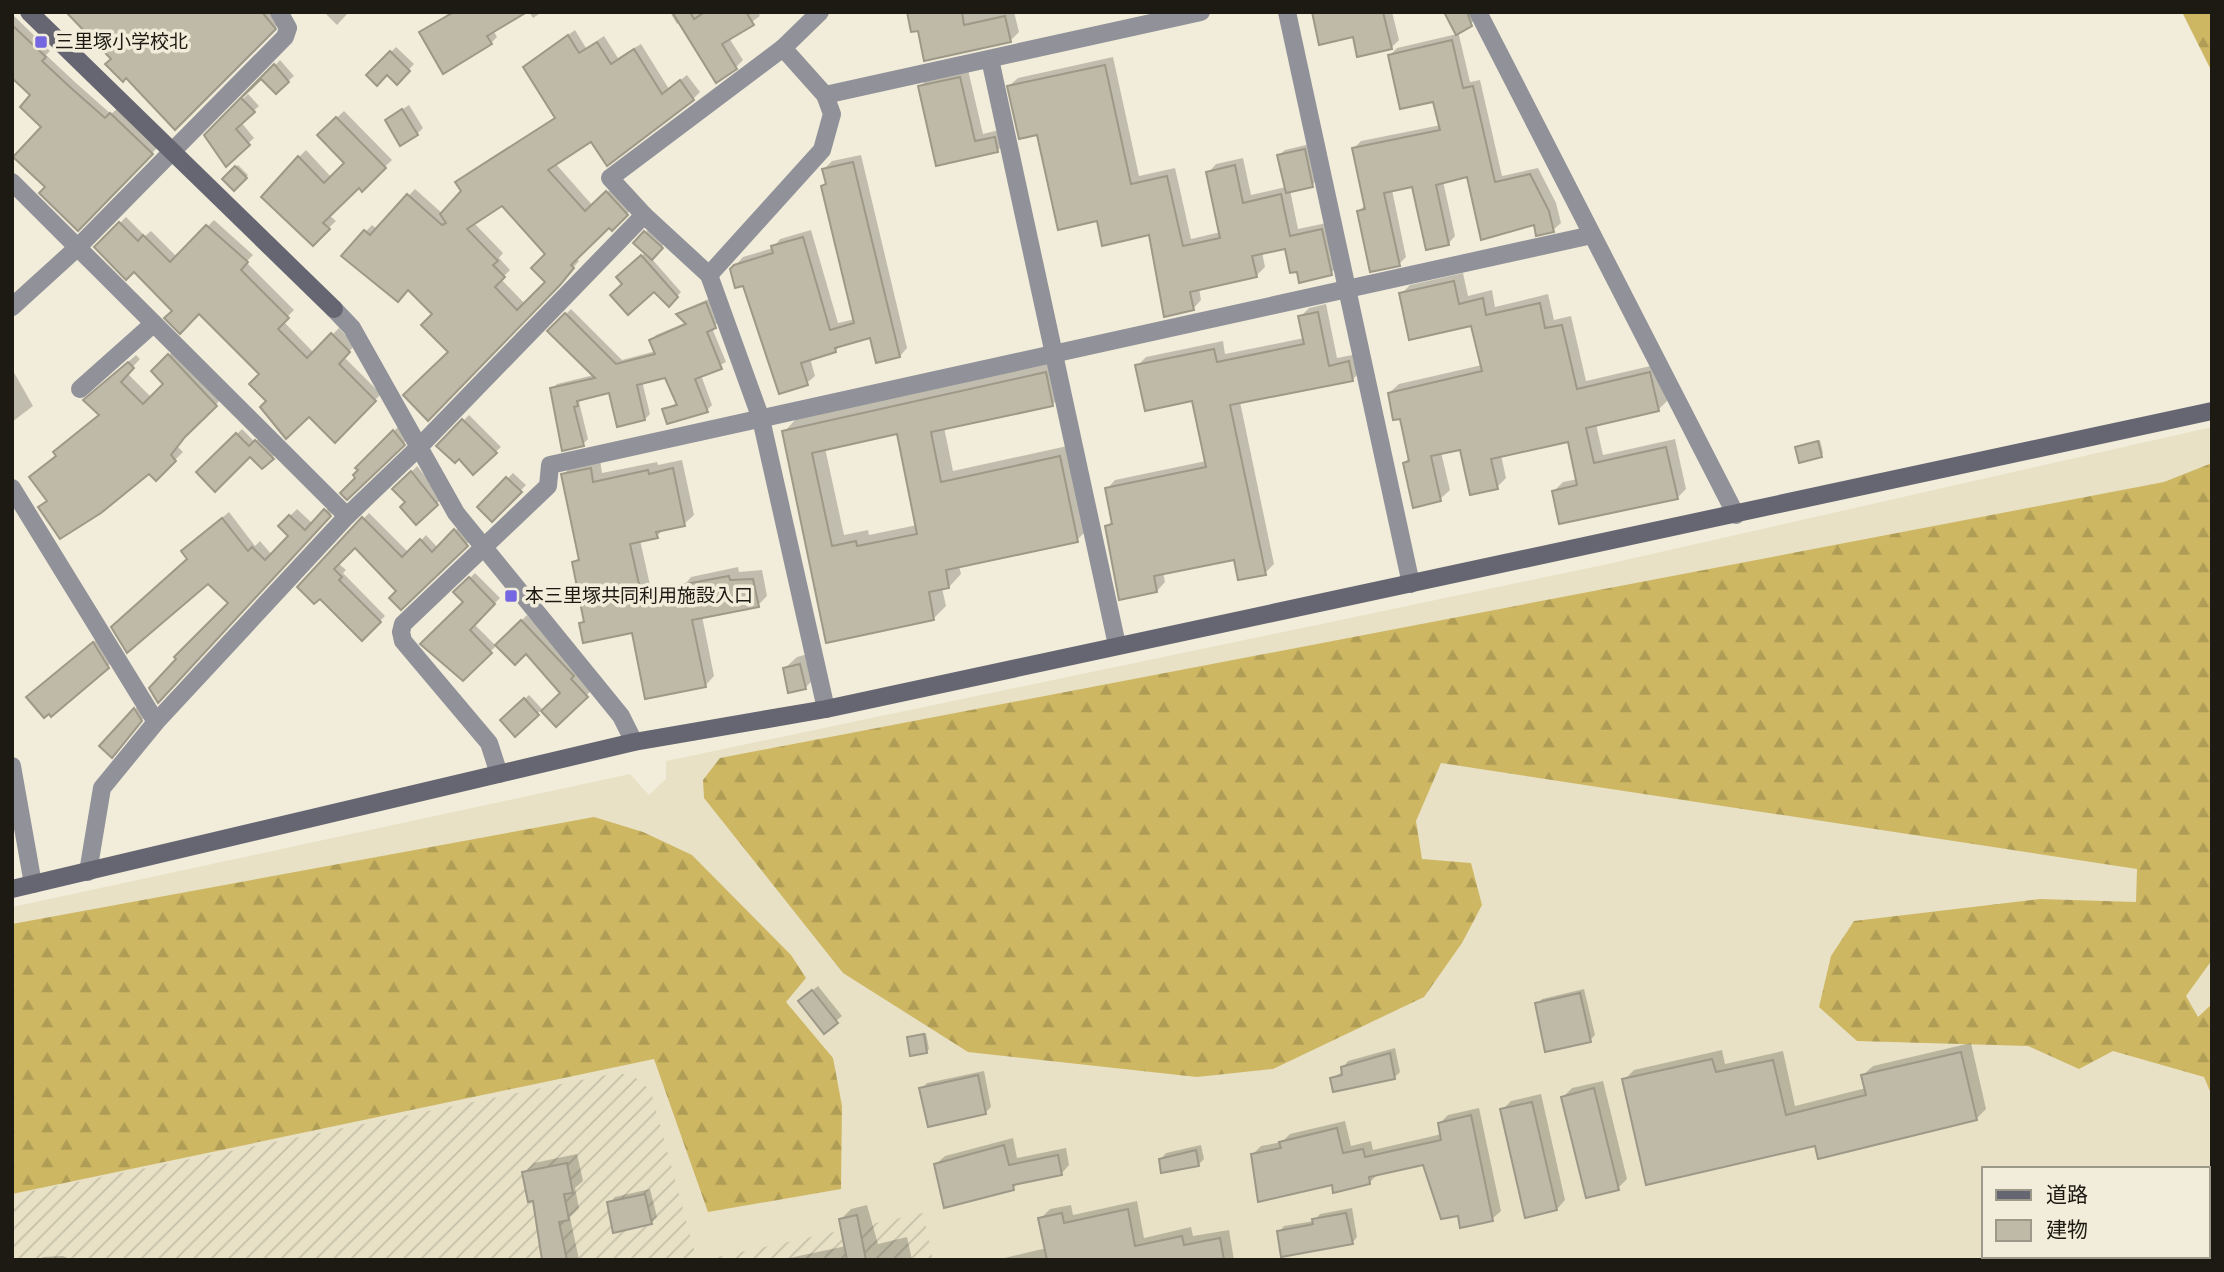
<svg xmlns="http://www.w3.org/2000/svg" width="2224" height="1272" viewBox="0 0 2224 1272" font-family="'Varela Round','Noto Sans JP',sans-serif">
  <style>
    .built { fill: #e8e1c6; fill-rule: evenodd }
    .industrial { fill: url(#industrial-furrows) }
    .forest { fill: url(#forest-firs) }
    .shadow { fill: #0003; fill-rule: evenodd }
    .building { fill: #bfbaa8; stroke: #9d9887; stroke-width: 2; fill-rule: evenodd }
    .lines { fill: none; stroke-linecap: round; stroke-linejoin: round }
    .street { stroke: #919199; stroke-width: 18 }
    .secondary { stroke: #666672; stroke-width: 18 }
    .poi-dot { fill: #7566e1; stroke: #f2edda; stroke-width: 2.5 }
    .labels { text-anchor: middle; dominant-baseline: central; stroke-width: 7; stroke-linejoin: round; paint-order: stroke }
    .poi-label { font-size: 19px; fill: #1c1a13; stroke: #f2edda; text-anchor: start }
  </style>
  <defs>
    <pattern id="industrial-furrows" width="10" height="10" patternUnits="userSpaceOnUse" patternTransform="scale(1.75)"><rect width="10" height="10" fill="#e8e1c6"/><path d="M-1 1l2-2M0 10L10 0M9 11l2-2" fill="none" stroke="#c6c0a9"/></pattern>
    <pattern id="forest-firs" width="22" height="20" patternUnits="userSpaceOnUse" patternTransform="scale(1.75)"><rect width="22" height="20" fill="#ceb763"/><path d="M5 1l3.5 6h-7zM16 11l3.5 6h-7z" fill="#b09d55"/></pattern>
  </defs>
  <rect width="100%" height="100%" fill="#f2edda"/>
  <path class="built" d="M 2212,427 L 2212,1260 L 12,1260 L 12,907 L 630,774 L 649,795 L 666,779 L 666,761 L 1603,565 ZM 1984,1169 L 2208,1169 L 2208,1256 L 1984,1256 Z"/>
  <g class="industrial">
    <polygon points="611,1074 627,1074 640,1080 651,1092 697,1260 12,1260 12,1195"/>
    <polygon points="923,1213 933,1260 704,1260"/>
  </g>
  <g class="forest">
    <polygon points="2182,12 2212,12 2212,72"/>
    <polygon points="2212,463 2212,960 2186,996 2198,1017 2212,1004 2212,1096 2204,1077 2113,1051 2079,1069 2028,1046 1857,1041 1819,1007 1831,956 1854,921 2040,899 2136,902 2137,869 1441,763 1416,821 1422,859 1471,863 1482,905 1462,943 1424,997 1273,1069 1197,1077 968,1052 843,973 704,798 703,780 720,758 2164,482"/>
    <polygon points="594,817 643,832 692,855 791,955 806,978 786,1002 833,1058 842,1106 841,1189 708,1212 654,1059 12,1194 12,924"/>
  </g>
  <g class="shadow">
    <polygon points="66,12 273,12 281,22 175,127"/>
    <polygon points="324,12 349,12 337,25"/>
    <polygon points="524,12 493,30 497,37 491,43 422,32 451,12"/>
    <polygon points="529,12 542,12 533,18"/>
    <polygon points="670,12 758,12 760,16 729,38 743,60 736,67 680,22 677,24"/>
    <polygon points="908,12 1014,12 1019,32 1010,41 919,29"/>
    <polygon points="1314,12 1392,12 1399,40 1391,48 1354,35"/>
    <polygon points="1446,12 1475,12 1477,19 1458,31 1470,82 1480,80 1502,176 1538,168 1556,203 1561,223 1553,230 1535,223 1468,175 1443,181 1455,236 1448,244 1413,185 1392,190 1406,257 1399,264 1358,212 1366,204 1354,148 1361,141 1441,125 1435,99 1390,55 1397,48 1457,34"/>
    <polygon points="12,14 50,51 46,55 76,83 111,114 117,109 157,148 78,229 48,186 43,126 33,95 12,76"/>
    <path d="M 575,30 L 586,48 L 604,36 L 618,58 L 641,44 L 669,89 L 687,75 L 700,92 L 693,99 L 591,140 L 555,163 L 593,206 L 614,186 L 634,207 L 612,229 L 609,225 L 576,258 L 579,261 L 566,276 L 428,419 L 451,352 L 435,314 L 409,288 L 343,255 L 372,225 L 377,229 L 415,189 L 443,214 L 463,191 L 458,182 L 464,176 L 556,117 L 532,61 ZM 502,204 L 547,254 L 548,282 L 525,304 L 501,279 L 510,270 L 499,258 L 503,253 L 474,223 Z"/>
    <polygon points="396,47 414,64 397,82 387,73 369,75"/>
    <polygon points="1113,57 1139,176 1175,168 1191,239 1221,232 1208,173 1216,164 1243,158 1251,195 1286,187 1279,155 1285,150 1310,144 1318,179 1312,185 1290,190 1298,229 1331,222 1340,265 1331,273 1298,270 1286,247 1262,252 1265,267 1256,276 1199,288 1201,300 1193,309 1150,233 1098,219 1009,86 1018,78"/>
    <polygon points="280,60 294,76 276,91 263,78"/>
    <polygon points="968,70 983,134 1003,129 1006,142 998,150 937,164 920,87 928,78"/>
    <polygon points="248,94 259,106 241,122 254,138 226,164 206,135"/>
    <polygon points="409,105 423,128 417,134 387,120"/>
    <polygon points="344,111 392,160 362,189 359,186 329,215 336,221 313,243 299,157 306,150 332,178 347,163 319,135"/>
    <polygon points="861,155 907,348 900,356 871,336 842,344 835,351 810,358 815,376 807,383 744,284 732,269 743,257 773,248 780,239 811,230 838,323 855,319 823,186 827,182 824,169 832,161"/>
    <polygon points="238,165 248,175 234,188 225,179"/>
    <polygon points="126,217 145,236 151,231 177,257 214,220 253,255 246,262 294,310 283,321 314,353 339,328 355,345 344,357 381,394 335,440 309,414 268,401 261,374 199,312 174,311 134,270 96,247"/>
    <polygon points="651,227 667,241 651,258 681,292 669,305 654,290 624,284 619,277 646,252 635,243"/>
    <polygon points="1463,273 1468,296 1492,290 1495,307 1548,294 1554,320 1571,316 1586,381 1659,364 1668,400 1658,410 1596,424 1603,455 1675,439 1686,489 1677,498 1554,491 1563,482 1578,479 1569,440 1501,455 1506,478 1497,487 1461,448 1441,452 1450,490 1440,499 1404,463 1410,457 1401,417 1389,393 1399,384 1482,365 1473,324 1401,294 1410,285"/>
    <polygon points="711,298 720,321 712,328 726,362 701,375 712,405 707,410 664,410 678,402 666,375 642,381 650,414 645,419 610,390 579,402 588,439 583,444 552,389 557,384 594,375 549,331 571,309 622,360 656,351 651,340 656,335 687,322 679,314 683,310"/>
    <polygon points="1326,304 1337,358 1358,354 1361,371 1352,380 1240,402 1274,564 1265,573 1236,558 1163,572 1165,582 1157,591 1107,526 1113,520 1107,489 1115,480 1206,461 1193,399 1137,366 1146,357 1223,341 1225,354 1304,338 1300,317 1309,308"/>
    <polygon points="177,347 223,397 177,446 183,452 156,479 150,472 41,507 48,500 31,477 101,415 93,392 136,355 140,359 127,373 152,398 166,384 153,371"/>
    <path d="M 1058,361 L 1065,392 L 1053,404 L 944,427 L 953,471 L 1072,445 L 1089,528 L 1077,540 L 959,566 L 961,574 L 949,587 L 942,588 L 946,606 L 934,618 L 828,641 L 784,432 L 796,419 ZM 899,432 L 917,525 L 869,535 L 868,530 L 844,535 L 825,448 Z"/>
    <polygon points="12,369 33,406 12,422"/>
    <polygon points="469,415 501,447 473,472 459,457 439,446"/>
    <polygon points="398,427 408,439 347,498 360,470 358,468"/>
    <polygon points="242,429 255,442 261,437 277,453 262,467 250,454 198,472"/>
    <polygon points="1820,440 1823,453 1821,456 1797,448"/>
    <polygon points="600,459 602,473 657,462 658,465 682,460 694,515 684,524 665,528 657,536 640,540 652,594 682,588 691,577 738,567 739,572 762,570 767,596 758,605 702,616 714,676 705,686 634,631 581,623 585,619 574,562 580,557 563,475 572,465"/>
    <polygon points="417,466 443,498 416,522 407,502 395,489"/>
    <polygon points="513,473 526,485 492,520 479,507"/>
    <polygon points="332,504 336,509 158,700 230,603 189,559 190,545 229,512 255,546 260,541 272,555 290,536 280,526 297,509 313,524"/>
    <polygon points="369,513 409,553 426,535 438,548 461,525 472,539 401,608 399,591 355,545 338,563 346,570 343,573 385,616 362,639 320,596 299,587"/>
    <polygon points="475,573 500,598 474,624 496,646 463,679 465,602 456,592"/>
    <polygon points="527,615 576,667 592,690 556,724 562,693 526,651 497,645"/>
    <polygon points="103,634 117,658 52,715 37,688"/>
    <polygon points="812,653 817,676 805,688 784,669 797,657"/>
    <polygon points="529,695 542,709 515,735 502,720"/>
    <polygon points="139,705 146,715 116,751 101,746"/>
    <polygon points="818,986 842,1016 824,1031 806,996"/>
    <polygon points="1584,989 1595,1035 1590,1040 1537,1004 1542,999"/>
    <polygon points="926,1033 929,1049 926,1052 909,1038"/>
    <polygon points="1971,1043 1986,1109 1976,1119 1817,1144 1624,1080 1634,1070 1722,1050 1725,1064 1783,1051 1795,1106 1866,1088 1863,1075 1873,1066"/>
    <polygon points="1395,1048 1400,1072 1394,1078 1332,1078 1344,1071 1343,1067 1348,1061"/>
    <polygon points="984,1071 991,1107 985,1113 921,1089 927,1083"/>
    <polygon points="1603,1081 1627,1179 1618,1188 1563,1097 1572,1088"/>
    <polygon points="1541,1094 1565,1200 1557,1209 1502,1110 1511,1101"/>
    <polygon points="1479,1108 1501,1211 1492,1219 1459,1214 1424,1163 1378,1174 1369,1183 1333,1183 1253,1154 1261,1146 1282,1142 1290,1134 1345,1121 1351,1146 1371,1141 1373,1150 1442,1134 1440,1123 1448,1115"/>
    <polygon points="1013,1138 1017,1158 1066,1148 1069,1165 1061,1174 1020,1182 1013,1188 936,1164 945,1156"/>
    <polygon points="1201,1145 1204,1159 1198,1165 1161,1159 1166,1153"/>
    <polygon points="577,1154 583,1181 575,1188 579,1208 570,1217 579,1260 544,1260 534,1198 524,1173 534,1163"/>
    <polygon points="650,1189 657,1217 651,1223 609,1203 615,1197"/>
    <polygon points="1137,1201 1144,1238 1191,1227 1193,1236 1229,1230 1234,1260 996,1260 1047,1248 1040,1219 1050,1209 1071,1205 1073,1215"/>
    <polygon points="867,1205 878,1244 907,1237 912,1260 780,1260 846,1246 841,1219 851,1209"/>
    <polygon points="1352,1208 1357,1237 1352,1243 1279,1232 1284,1226 1314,1221 1320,1214"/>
    <polygon points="63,1256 72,1260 39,1260 43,1257"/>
  </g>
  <g class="building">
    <polygon points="66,12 262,12 276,29 175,130 126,78 123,82 105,64 111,59"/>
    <polygon points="454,12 527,12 487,36 492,44 443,74 419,32"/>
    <polygon points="672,12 690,12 694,19 705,12 746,12 754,25 722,44 737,69 716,83"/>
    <polygon points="907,12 962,12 964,25 1005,16 1011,42 924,61 918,31 911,32"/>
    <polygon points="1312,12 1383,12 1392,49 1357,57 1353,37 1319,45"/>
    <polygon points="1444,12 1467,12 1472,26 1456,35"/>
    <polygon points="12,25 46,57 42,61 71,88 105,118 110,113 153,154 78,231 39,193 45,187 13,157 41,127 20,107 30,95 12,78"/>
    <path d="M 568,35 L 579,53 L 597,42 L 611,64 L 634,49 L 662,94 L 680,80 L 694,100 L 607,166 L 591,142 L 548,170 L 585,211 L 606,191 L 628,215 L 612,231 L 609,228 L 571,265 L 574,268 L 560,285 L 428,421 L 403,395 L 448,352 L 421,325 L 432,314 L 408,290 L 398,302 L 341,256 L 364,230 L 370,235 L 407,194 L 442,225 L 446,223 L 440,214 L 461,191 L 455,182 L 555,118 L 523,67 ZM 502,206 L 545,254 L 531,268 L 545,282 L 517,310 L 495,287 L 505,277 L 493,265 L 498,261 L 467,229 Z"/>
    <polygon points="1452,40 1463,88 1473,86 1495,182 1530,174 1549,211 1554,232 1536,236 1534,225 1481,240 1467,177 1436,185 1449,245 1426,250 1412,187 1384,193 1400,266 1370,272 1357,211 1365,209 1352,148 1440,130 1433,102 1400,109 1388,55"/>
    <polygon points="390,51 410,71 397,85 387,75 377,86 366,75"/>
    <polygon points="274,64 289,82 276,94 261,79 241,98 255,112 236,129 250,145 226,167 204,135"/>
    <polygon points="1105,65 1131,184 1167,176 1183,246 1220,238 1206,172 1235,165 1243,203 1281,194 1290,236 1322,229 1332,275 1299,283 1297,272 1290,273 1285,249 1252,256 1257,277 1190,292 1194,310 1164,317 1149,235 1102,246 1097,221 1058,230 1037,135 1019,139 1007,86"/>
    <polygon points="960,77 975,141 995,137 998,152 936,166 918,86"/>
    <polygon points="402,109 418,135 400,146 385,120"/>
    <polygon points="336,117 386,168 362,192 359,188 323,223 330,229 313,246 261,197 298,156 324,183 344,163 317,135"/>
    <polygon points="1305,149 1313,187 1286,193 1277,155"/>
    <polygon points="853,162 900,357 876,363 870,338 835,348 836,352 801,363 808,385 779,394 743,286 735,288 730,269 734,265 773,253 771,246 803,237 830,330 854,323 821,186 826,184 822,169"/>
    <polygon points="235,166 247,178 234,191 222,179"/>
    <polygon points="119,222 138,241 143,235 170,262 206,225 248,262 241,270 289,318 278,329 307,358 331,333 350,352 339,364 376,401 335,443 309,417 286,439 260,407 266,401 249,384 259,374 199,314 180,334 164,318 172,311 134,272 126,280 94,247"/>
    <polygon points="644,231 663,248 652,260 633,243"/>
    <polygon points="641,255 678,297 669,307 654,292 628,315 610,295 622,284 616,277"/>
    <polygon points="1454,281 1459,304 1483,298 1486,315 1540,303 1545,328 1562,325 1577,389 1650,372 1659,411 1586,428 1594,463 1666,447 1678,499 1559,524 1552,491 1577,485 1568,442 1491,459 1498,489 1470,495 1460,450 1431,456 1441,501 1413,508 1403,463 1409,461 1400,419 1393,420 1388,393 1482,371 1471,326 1409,340 1399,293"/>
    <polygon points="706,302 716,328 707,332 722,369 695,379 708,412 667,424 662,409 677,405 665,378 637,385 645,420 617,427 609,393 577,401 578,406 574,407 584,446 562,451 550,388 595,378 547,331 565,313 616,364 655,354 649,340 686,324 676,314"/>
    <polygon points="1318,312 1329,366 1349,361 1353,381 1230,405 1266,575 1238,580 1234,560 1154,576 1157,592 1119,600 1105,526 1112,524 1105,488 1206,467 1192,401 1145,411 1135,365 1214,349 1217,362 1304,344 1298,316"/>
    <polygon points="168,354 217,406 185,437 171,455 176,461 156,481 149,474 101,513 60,539 38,507 47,501 29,477 56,456 53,452 99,415 83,400 128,362 134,368 121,382 143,404 163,384 151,371"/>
    <path d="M 1046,372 L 1053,406 L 931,432 L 941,482 L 1060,456 L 1078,542 L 946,570 L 949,588 L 929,592 L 934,620 L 826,643 L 782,431 ZM 897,434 L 917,534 L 857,546 L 856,541 L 832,546 L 812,453 Z"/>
    <polygon points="462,419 497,453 473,475 459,459 455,463 436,446"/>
    <polygon points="393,430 405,445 347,500 340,493 355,478 353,475 358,470 355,468"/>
    <polygon points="236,433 249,446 255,440 274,459 262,469 250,457 215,492 196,472"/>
    <polygon points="1818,441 1822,457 1799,463 1795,447"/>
    <polygon points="591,468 593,482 648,470 649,474 673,468 685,526 656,532 658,538 630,544 643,602 682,594 680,585 729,576 730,580 753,579 759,607 692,620 706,687 645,699 632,633 583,643 579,623 584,622 572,562 579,560 561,474"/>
    <polygon points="411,471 438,505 416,525 400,507 405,502 392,489"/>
    <polygon points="506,477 522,492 492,522 477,507"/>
    <polygon points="324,509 331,516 158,703 149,688 176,659 174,657 228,603 208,584 127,653 111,627 187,559 181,551 222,518 248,551 252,547 265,560 288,536 278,526 289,515 305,530"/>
    <polygon points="362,517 402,557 420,539 432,552 454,529 468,546 401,610 389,598 396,591 355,548 334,569 342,577 339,580 381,622 362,641 320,599 314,604 297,587"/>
    <polygon points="469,577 495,604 470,630 492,653 463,681 420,644 463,602 453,592"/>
    <polygon points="521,620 574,676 571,679 588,697 556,727 541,711 560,693 526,654 515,665 495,645"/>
    <polygon points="93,642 109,668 51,717 49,714 44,718 26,697"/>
    <polygon points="800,664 806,689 788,693 783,668"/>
    <polygon points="524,698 539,715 515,737 500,720"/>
    <polygon points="134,708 142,721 112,758 99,746"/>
    <polygon points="812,990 838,1023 824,1034 798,1001"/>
    <polygon points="1580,993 1591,1042 1545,1052 1535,1003"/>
    <polygon points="924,1034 927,1053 910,1056 907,1037"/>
    <polygon points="1961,1052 1977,1120 1818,1159 1815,1146 1646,1185 1622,1079 1712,1059 1716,1072 1773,1060 1786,1115 1866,1095 1861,1075"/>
    <polygon points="1390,1053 1395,1079 1333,1092 1330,1078 1342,1075 1341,1067"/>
    <polygon points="978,1075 986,1114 928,1127 919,1088"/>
    <polygon points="1594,1088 1619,1190 1586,1198 1561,1097"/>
    <polygon points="1532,1102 1557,1210 1525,1218 1500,1109"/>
    <polygon points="1471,1115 1493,1221 1460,1228 1458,1216 1441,1219 1423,1165 1369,1177 1370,1184 1333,1193 1332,1185 1258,1202 1251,1154 1281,1148 1279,1142 1337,1128 1343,1153 1363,1149 1365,1157 1441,1140 1438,1123"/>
    <polygon points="1004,1145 1009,1165 1058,1155 1062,1175 1013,1185 1014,1190 944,1208 934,1164"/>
    <polygon points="1196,1150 1199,1166 1161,1173 1159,1159"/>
    <polygon points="567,1163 573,1193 564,1194 569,1220 559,1222 567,1260 542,1260 533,1201 528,1202 522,1172"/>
    <polygon points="645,1194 652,1224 613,1233 607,1202"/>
    <polygon points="1128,1209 1135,1246 1182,1236 1184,1245 1220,1238 1224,1260 1047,1260 1038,1218 1062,1213 1064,1223"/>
    <polygon points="1346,1213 1353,1244 1281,1257 1277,1231 1309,1225 1313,1224 1312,1219"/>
    <polygon points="857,1215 866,1260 847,1260 839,1219"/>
  </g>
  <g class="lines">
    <g class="street">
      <polyline points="1287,12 1411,584"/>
      <polyline points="1478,12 1736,515"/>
      <polyline points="990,59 1117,645"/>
      <polyline points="825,95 1201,12"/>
      <polyline points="12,182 347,516"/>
      <polyline points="644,215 709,275 822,150 832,114 825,95 783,48"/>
      <polyline points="709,275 761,419 826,709"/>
      <polyline points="12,307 78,247 285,37 288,28 279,12"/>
      <polyline points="334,309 352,328 456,513 621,716 634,742"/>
      <polyline points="80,389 153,324"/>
      <polyline points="12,488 156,722"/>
      <polyline points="12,766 33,884"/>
      <polyline points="499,774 489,743 403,641 401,632 403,624 548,486 550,465 1592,235"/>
      <polyline points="88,872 102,788 156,722 347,516 420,446 644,215 610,178 783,48 820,12"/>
    </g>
    <g class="secondary">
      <polyline points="29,12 334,309"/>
      <polyline points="12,889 634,742 826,709 2212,411"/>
    </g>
  </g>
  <g class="poi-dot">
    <rect x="34" y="35" width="14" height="14" rx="3.5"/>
    <rect x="504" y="589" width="14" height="14" rx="3.5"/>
  </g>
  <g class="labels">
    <g class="poi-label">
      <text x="55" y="42">三里塚小学校北</text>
      <text x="525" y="596">本三里塚共同利用施設入口</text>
    </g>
  </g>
  <rect width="2224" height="1272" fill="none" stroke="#1c1a13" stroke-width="28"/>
  <rect x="1982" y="1167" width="228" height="91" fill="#f2edda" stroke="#9c998a" stroke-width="2"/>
  <rect x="1996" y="1190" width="35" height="10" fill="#666672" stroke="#9c998a" stroke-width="2"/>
  <text x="2046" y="1202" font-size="21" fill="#1c1a13">道路</text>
  <rect x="1996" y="1220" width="35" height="21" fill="#bfbaa8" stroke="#9c998a" stroke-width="2"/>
  <text x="2046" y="1237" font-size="21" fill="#1c1a13">建物</text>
</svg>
